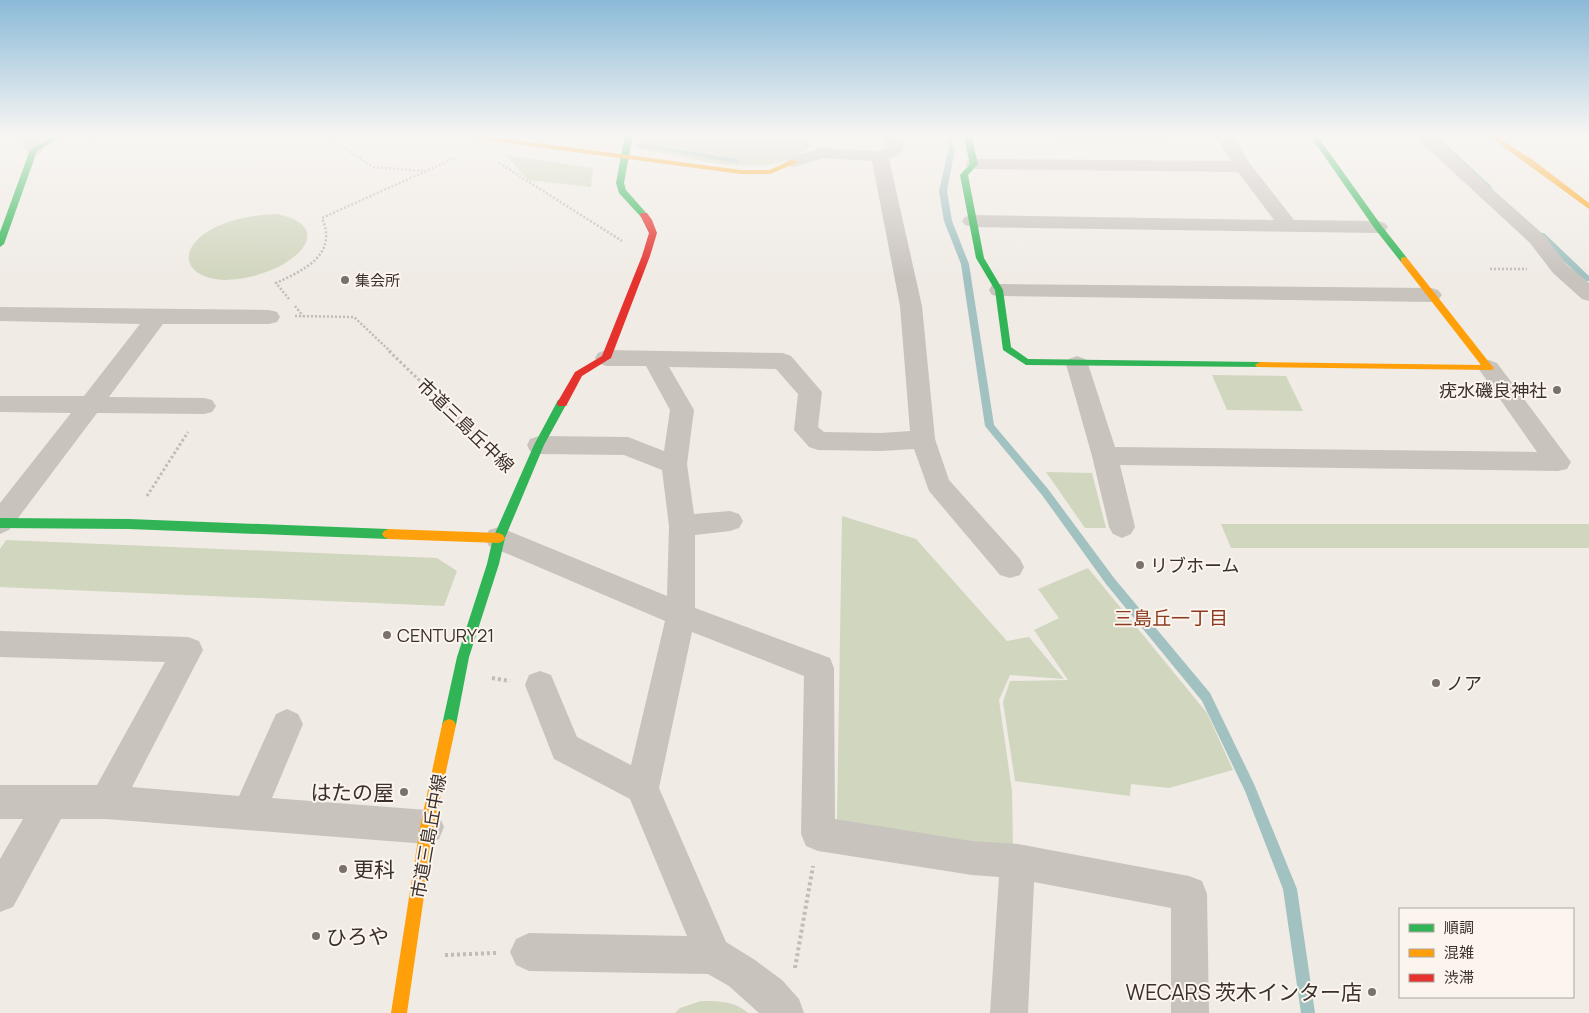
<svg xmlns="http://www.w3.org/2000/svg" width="1589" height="1013" viewBox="0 0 1589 1013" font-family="Manrope,'Noto Sans JP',sans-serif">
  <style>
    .green { fill: #d1d6bf }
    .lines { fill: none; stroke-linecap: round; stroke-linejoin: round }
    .stream { fill: #a1c2c1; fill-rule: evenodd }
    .path-far2 { stroke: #c2bbb6; stroke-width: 2.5; stroke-dasharray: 2 2; stroke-linecap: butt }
    .path-far1 { stroke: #c2bbb6; stroke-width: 3; stroke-dasharray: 2.5 2.5; stroke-linecap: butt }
    .path { stroke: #c2bbb6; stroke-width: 4; stroke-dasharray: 3 3; stroke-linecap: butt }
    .street { fill: #c9c3be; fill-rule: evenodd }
    .fast { fill: #30b455; fill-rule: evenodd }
    .slow { fill: #ff9f0a; fill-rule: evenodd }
    .jam { fill: #e5322d; fill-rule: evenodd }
    .poi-dot { fill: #7a716c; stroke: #fbf5ee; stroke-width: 2 }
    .labels { text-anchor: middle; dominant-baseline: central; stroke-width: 4; stroke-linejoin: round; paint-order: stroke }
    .far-poi-label { font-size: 15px; fill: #3b302b; stroke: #fbf5ee; text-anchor: start }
    .poi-label { font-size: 18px; fill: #3b302b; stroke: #fbf5ee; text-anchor: start }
    .street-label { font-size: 18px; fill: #3b302b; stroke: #fbf5ee }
    .neighbourhood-label { font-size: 19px; fill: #8c3b22; stroke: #fbf5ee }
    .near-poi-label { font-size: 21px; fill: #3b302b; stroke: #fbf5ee; text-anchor: end }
  </style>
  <rect width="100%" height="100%" fill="#f0ebe5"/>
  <g class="green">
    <path d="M 643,134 L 808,134 L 808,149 C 796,155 785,162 772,164 C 731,171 681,156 641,149 Z"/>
    <polygon points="1056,134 1169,134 1172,140 1058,140"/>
    <polygon points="506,155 593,168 591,187 528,180"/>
    <path d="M 277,214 C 333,226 301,260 266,272 C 253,277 238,280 225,280 C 189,279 174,254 207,232 C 228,219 253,215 277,214 Z"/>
    <polygon points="1212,375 1286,376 1303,411 1227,410"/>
    <polygon points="1046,472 1092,473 1106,528 1085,528"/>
    <polygon points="842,516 916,539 1007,641 1029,637 1064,679 1010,675 999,700 1012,791 1013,848 837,820"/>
    <polygon points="1221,524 1589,524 1589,548 1231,548"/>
    <polygon points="6,540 437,558 457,571 444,606 0,587 0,549"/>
    <polygon points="1088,568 1207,713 1233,770 1169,788 1131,784 1130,796 1015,781 1003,702 1010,681 1068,680 1034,630 1059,618 1038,589"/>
    <path d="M 701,1001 C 718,1001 735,1001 748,1013 L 675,1013 L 680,1008 Z"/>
  </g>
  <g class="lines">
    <g class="stream">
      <polygon points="944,134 950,134 955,148 947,191 952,221 969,264 994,425 1048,489 1114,578 1210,693 1254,784 1297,889 1315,1013 1301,1013 1283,889 1245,791 1202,701 1106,584 1042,495 985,426 961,264 944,221 939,191 949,148"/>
      <polygon points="1429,134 1435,134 1492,187 1492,189 1488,189"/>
      <polygon points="637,143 736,159 739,161 736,163 635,146 634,145"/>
      <polygon points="1538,233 1544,233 1589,276 1589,281 1585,281 1538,237"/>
    </g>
    <g class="path-far2">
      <polyline points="323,134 373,167 423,171"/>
      <polyline points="88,140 106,134"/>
      <polyline points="1057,143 1056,139 1058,139"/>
      <polyline points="499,163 622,241"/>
      <polyline points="1490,269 1527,269"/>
      <path d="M 289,299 L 276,283 C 304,270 338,255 322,218 L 455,158"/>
      <polyline points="295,306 303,316"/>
      <polyline points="295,316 354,317 391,352"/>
    </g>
    <g class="path-far1">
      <polyline points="389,351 501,459"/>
      <polyline points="147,496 188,432"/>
    </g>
    <g class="path">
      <polyline points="492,678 510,681"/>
      <polyline points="445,955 496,953"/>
      <polyline points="795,968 813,866"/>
    </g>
    <g class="street">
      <polygon points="25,134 41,134 40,142 43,150 40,154 34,155 28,154 22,142"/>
      <path d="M 885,134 L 902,134 C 903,150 906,153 889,159 L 922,306 L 935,439 L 949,480 L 1020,559 L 1024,567 L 1020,575 L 1010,578 L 1000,575 L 929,491 L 914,449 L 881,451 L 818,450 L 809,447 L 794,430 L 798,394 L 776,369 L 669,367 L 694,410 L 687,464 L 694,514 L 730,511 L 739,514 L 743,521 L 739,528 L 730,531 L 695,535 L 695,608 L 830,658 L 834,668 L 835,819 L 972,841 L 1018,844 L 1189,876 L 1202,881 L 1207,894 L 1209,1013 L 1171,1013 L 1171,908 L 1034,882 L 1028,1013 L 990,1013 L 999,877 L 972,875 L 818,851 L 806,846 L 801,834 L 804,676 L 692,632 L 659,788 L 726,942 L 755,960 L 782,980 L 799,999 L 804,1013 L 759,1013 L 729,986 L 708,974 L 529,971 L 516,965 L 510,952 L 516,939 L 529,933 L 687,936 L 630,799 L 554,759 L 525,685 L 529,675 L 540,671 L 551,675 L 577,737 L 631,765 L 665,621 L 489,546 L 485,538 L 489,530 L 499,527 L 667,596 L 669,526 L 662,470 L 624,455 L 539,454 L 530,451 L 527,445 L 530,439 L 539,436 L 628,437 L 664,451 L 670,410 L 646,366 L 606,366 L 598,363 L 595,358 L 598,353 L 606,350 L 783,353 L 791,356 L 822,392 L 818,427 L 824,432 L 881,433 L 910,431 L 900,306 L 872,161 L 823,158 L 795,167 L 789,166 L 786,162 L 789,158 L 821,148 L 878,151 L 885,148 Z"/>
      <polygon points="1214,134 1231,134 1251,165 1294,220 1378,221 1385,223 1388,227 1385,231 1378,233 972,227 965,225 962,221 965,217 972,215 1274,220 1238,172 974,169 968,168 965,164 968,160 974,159 1231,161"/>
      <polygon points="1412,134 1430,134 1544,235 1567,265 1589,283 1589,301 1582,299 1553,273 1530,243"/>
      <polygon points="999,284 1431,288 1438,290 1442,295 1438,300 1431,302 999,296 992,295 989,290 992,285"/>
      <polygon points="0,307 269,310 277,312 280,317 277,322 269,324 163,324 109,397 204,398 212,400 216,406 212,412 204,414 97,413 9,530 0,534 0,503 71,413 0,412 0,396 84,396 140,324 0,321"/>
      <polygon points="1077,356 1085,359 1088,364 1115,447 1537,452 1478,368 1481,363 1489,360 1497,363 1571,462 1567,469 1558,471 1120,465 1135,527 1131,534 1122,538 1113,534 1109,527 1092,456 1066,364 1069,359"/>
      <polygon points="0,631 188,637 199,641 203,650 132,787 239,796 276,714 287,709 298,714 303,724 272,798 427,810 439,815 444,827 439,839 427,844 106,819 61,819 13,907 0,912 0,859 23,819 0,819 0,785 97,785 165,662 0,657"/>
    </g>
    <g class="fast">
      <polygon points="58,134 67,134 37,151 4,244 0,247 0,232 30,150"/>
      <polygon points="625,134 633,134 624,183 626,190 648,215 644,217 641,217 619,193 616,183"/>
      <polygon points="963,134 971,134 978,164 968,175 984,258 1003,290 1011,347 1028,359 1260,362 1265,365 1263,367 1026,365 1003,350 995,290 976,258 960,175 970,164"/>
      <polygon points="1309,134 1316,134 1381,225 1407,258 1407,262 1401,262 1375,229"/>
      <polygon points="562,399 567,403 544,445 505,538 499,564 469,657 456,725 454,729 449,731 444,729 442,725 457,657 487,564 493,538 534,445 558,400"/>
      <polygon points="0,518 129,519 388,529 392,531 394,534 392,537 388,539 129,529 0,528"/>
    </g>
    <g class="slow">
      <polygon points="449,134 468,134 741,170 769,170 792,160 799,162 770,174 741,174 453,136"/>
      <polygon points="1486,134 1493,134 1533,160 1589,203 1589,209"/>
      <polygon points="1404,257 1407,258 1492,366 1494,368 1492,370 1257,367 1255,365 1260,362 1481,365 1401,262 1401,258"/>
      <polygon points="388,529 499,533 503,535 505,538 503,541 499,543 388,539 384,537 382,534 384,531"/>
      <polygon points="449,719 454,721 456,725 434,827 407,1013 391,1013 420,827 442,725 444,721"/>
    </g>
    <polygon class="jam" points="641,213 647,213 652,220 657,233 650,256 611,358 582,376 566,406 558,406 557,403 575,372 602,356 642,256 649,233 640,215"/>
  </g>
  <linearGradient id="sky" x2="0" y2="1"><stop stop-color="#8bbad8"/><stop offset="0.49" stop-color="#f8f6f3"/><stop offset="1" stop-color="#f8f6f3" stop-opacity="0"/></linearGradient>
  <rect width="1589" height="276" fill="url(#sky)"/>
  <g class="poi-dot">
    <circle cx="345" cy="280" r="5"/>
    <circle cx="1557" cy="390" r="5"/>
    <circle cx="1140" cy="565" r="5"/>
    <circle cx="387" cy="635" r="5"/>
    <circle cx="1436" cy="683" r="5"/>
    <circle cx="404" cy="792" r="5"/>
    <circle cx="343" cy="869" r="5"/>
    <circle cx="316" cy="936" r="5"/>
    <circle cx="1372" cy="992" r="5"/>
  </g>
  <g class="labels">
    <g class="far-poi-label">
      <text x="355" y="280">集会所</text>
    </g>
    <g class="poi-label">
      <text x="1547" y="390" text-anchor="end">疣水磯良神社</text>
      <text x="1150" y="565">リブホーム</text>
      <text x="397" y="635">CENTURY21</text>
      <text x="1446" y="683">ノア</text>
    </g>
    <g class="street-label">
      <text transform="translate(466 425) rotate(44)">市道三島丘中線</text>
      <text transform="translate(428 836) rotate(-80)">市道三島丘中線</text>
    </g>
    <g class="neighbourhood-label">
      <text x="1171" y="618">三島丘一丁目</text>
    </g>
    <g class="near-poi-label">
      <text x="394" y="792">はたの屋</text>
      <text x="353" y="869" text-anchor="start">更科</text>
      <text x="326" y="936" text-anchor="start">ひろや</text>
      <text x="1362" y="992">WECARS 茨木インター店</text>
    </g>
  </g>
  <rect x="1399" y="908" width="175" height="90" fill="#fbf5ee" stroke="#aea6a0"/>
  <rect x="1409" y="924" width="25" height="8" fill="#30b455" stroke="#aea6a0"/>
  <text x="1444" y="933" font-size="15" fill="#3b302b">順調</text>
  <rect x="1409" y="949" width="25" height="8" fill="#ff9f0a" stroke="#aea6a0"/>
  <text x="1444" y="958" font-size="15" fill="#3b302b">混雑</text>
  <rect x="1409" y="974" width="25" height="8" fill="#e5322d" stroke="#aea6a0"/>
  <text x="1444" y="983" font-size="15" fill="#3b302b">渋滞</text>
</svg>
